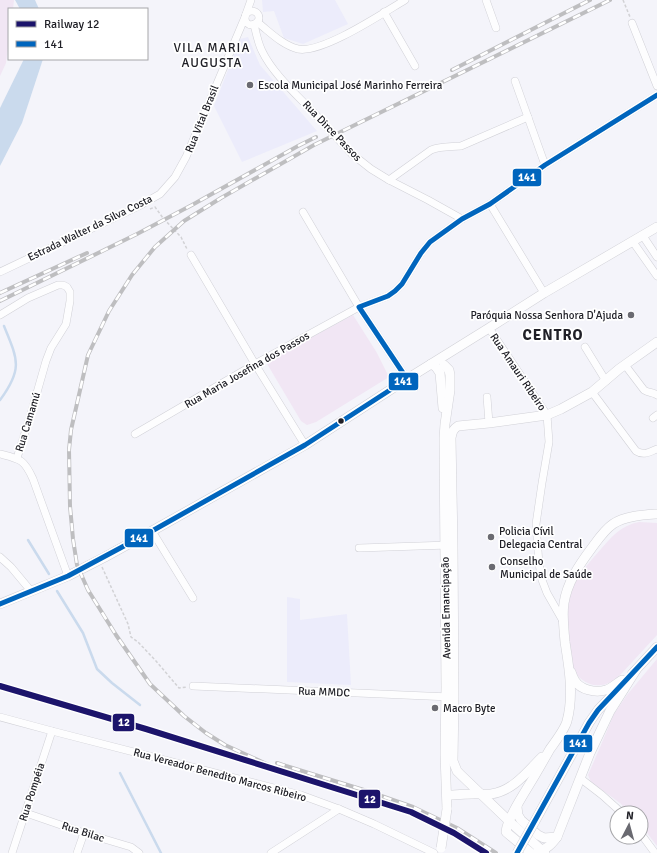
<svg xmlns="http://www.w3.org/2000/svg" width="657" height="853" viewBox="0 0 657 853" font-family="Signika,sans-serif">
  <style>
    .built { fill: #ececfb }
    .green { fill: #f1e6f4 }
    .water { fill: #cadaed }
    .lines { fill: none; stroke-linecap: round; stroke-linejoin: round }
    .stream { stroke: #cadaed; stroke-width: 2.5 }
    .minor-casing { stroke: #d1d1d7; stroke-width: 8 }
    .major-casing { stroke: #d1d1d7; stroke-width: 10 }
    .path { stroke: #d2d2d5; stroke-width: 1.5; stroke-dasharray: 3 2; stroke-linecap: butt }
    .minor { stroke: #fdfdfe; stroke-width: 7 }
    .major { stroke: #fdfdfe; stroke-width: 9 }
    .rail-casing { stroke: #bebec0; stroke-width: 4 }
    .rail { stroke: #fff; stroke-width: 2.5; stroke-dasharray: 8; stroke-linecap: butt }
    .minor-bridge-casing { stroke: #d1d1d7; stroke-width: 8; stroke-linecap: butt }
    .major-bridge-casing { stroke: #d1d1d7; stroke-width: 10; stroke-linecap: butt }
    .minor-bridge { stroke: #fdfdfe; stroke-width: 7 }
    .major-bridge { stroke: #fdfdfe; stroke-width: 9 }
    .bus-1-casing { stroke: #fff; stroke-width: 8 }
    .bus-1 { stroke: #0065bd; stroke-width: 5 }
    .rail-1-casing { stroke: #fff; stroke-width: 9 }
    .rail-1 { stroke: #1c146b; stroke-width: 6 }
    .poi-dot { fill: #6a6a71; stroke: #fff; stroke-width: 1.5 }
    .bus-dot { fill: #202027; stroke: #fff; stroke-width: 1.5 }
    .labels { text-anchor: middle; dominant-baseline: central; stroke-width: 3.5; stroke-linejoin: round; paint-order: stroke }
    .poi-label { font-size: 11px; fill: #202027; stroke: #fff; text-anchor: start }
    .street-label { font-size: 11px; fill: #202027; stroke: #fff }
    .quarter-label { font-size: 13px; letter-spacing: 1px; fill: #202027; stroke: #fff }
    .district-label { font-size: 15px; font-weight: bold; letter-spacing: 1px; fill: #202027; stroke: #fff }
    .line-badge { stroke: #fff; stroke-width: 1.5 }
    .badge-label { font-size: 11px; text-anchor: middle; font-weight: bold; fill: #fff }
  </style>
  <rect width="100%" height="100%" fill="#f4f4fa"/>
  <g class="built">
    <polygon points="262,0 335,0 348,24 303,44 284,38 274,11 263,12"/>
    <polygon points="248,37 260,65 317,131 242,162 214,106 240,39"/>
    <polygon points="287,597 300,599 300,620 347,614 351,685 287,682"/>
  </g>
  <g class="green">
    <polygon points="0,0 14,0 13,9 9,9 9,38 6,63 0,76"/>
    <polygon points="353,315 377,353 389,377 316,422 307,425 301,421 266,362"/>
    <path d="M 639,522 L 657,523 L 657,635 L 622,673 C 616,678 609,685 601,685 C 589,687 576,678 573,667 C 570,659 570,650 569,643 C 568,634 564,624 565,615 C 565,609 568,597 570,591 C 575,579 592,559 601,549 C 612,536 622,525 639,522 Z"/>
    <polygon points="657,659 657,846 641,825 641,813 630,813 620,803 591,782 588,775 598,752 614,714 627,695"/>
  </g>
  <g class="water">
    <polygon points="15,0 35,0 39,9 20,9"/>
    <polygon points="24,59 43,59 22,123 0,166 0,108"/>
  </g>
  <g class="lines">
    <g class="stream">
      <path d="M 0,400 C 23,369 18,360 4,326"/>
      <polyline points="28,540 49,574"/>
      <polyline points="57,591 83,633 97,669 112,683 140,705"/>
      <polyline points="120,773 161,853"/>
    </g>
    <g class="minor-casing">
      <g id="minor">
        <polyline points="486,0 496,28"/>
        <circle cx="252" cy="18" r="7"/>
        <polyline points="384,12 415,66"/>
        <polyline points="246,14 251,0"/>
        <path d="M 257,22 C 270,32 282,45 298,49 C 322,54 383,13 405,0"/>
        <polyline points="632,23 657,86"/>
        <path d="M 254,24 C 256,33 258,43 262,51 C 273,74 298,96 315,114"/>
        <polyline points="515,81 545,165"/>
        <polyline points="352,154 371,169 389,180 428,200 462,219"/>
        <path d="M 389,180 L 431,150 C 441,146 450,147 461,146 L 528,117"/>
        <polyline points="490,204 544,293"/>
        <polyline points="303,212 359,307 407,379"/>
        <polyline points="643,236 657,257"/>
        <polyline points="633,242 657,276"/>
        <polyline points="191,255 255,364 305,445"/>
        <polyline points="0,272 139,206 160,194 175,177 186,157 245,17"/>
        <polyline points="0,315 28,298 58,285 63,285 67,287 70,292 70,301 66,324 51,348 46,361 30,417 17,458"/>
        <polyline points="489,328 547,415 549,442 542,483 536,524 539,564 542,580 547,593 563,621"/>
        <polyline points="585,347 606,381"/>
        <path d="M 625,365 L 644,390 C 648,393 653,392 657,395"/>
        <path d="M 592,392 L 636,451 C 644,456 649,452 657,449"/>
        <polyline points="487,397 489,423"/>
        <polyline points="653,418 657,415"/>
        <polyline points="135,434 255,364 359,307 388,296 395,291 402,284 421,253 430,242 441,234 462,219 490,204 545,165 657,95"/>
        <path d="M 0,454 C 20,459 24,459 33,479 L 68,576"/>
        <polyline points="152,531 193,598"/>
        <polyline points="359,548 449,545"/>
        <polyline points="0,557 11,567 31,591"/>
        <polyline points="193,686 450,697"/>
        <polyline points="0,717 52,731 301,795 339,809 374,824 434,853"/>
        <polyline points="580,778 602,795 622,813"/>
        <polyline points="26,813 84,833 131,847 139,853"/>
        <polyline points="641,834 655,853"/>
        <polyline points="12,853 52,731"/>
        <polyline points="77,853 84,833"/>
        <polyline points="271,853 339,809"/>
      </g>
    </g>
    <g class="major-casing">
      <g id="major">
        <polyline points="431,364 436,367 440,373 443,408"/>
        <polyline points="444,365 449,370 450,375 450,390 445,424 444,438 446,687 445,754 447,809"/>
        <polyline points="0,604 68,576 105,557 152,531 305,445 407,379 489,328 544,293 657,227"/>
        <path d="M 571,672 C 572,675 573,678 575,681 C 581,690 595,693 606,690 C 612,688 617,683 622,680"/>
        <polyline points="632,674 657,647"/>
        <path d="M 447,795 C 456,795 464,794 472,794 C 478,793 484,795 491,794 C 513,791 527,772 542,757"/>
        <polyline points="517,807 518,815 521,820 538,835 544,838 557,837"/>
        <polyline points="534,823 589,723 598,710 621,686"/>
        <path d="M 538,851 C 547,849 551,845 557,837 L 590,753 L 610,711 L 636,670"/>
        <path d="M 531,853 L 506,832 C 507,817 530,785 538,770 C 542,763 546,756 550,749 C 555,742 565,729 567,721 C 574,695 569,667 565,642 C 564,629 562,616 564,603 C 567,583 579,565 591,549 C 597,541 604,530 613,524 C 625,516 643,515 657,514"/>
        <path d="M 545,853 L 509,821 L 461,775 L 457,771 L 453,761 L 454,697 L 453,545 L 451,438 C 452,432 453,429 458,426 L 489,423 L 547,415 L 561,409 L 592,392 L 619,369 L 657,342"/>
      </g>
    </g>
    <g class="path">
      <polyline points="623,0 630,17"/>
      <polyline points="150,209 155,207 163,218 181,237 187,249"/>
      <polyline points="102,567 128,624 131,637 138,642 156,661 179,688 187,687"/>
    </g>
    <use href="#minor" class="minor"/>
    <use href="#major" class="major"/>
    <g class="rail-casing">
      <g id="rail">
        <polyline points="452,70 590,0"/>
        <polyline points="0,293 87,253"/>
        <polyline points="0,301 137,234 192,205 298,146 316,137"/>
        <polyline points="277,763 286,766 367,791 413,807 457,828 496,853"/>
        <polyline points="284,772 225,745 206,733 184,716 150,684 116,635 88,590 77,565 73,539 70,506 69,450 71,430 88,355 109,311 132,275 155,247 184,221 221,198 314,145 610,0"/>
      </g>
    </g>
    <use href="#rail" class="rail"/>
    <g class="minor-bridge-casing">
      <polyline id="minor-bridge" points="315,114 352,154"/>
    </g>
    <g class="major-bridge-casing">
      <g id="major-bridge">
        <polyline points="441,848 447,809"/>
        <polyline points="517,853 534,823"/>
      </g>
    </g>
    <use href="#minor-bridge" class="minor-bridge"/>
    <use href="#major-bridge" class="major-bridge"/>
    <g class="bus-1-casing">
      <g id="bus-1">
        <polyline points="0,604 68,576 152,531 305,445 407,379 359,307 388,296 395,291 402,284 421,253 430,242 462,219 490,204 545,165 657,95"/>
        <polyline points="517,853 589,723 598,710 657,647"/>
      </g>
    </g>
    <use href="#bus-1" class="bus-1"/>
    <g class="rail-1-casing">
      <polyline id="rail-1" points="0,686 146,729 411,812 454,833 486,853"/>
    </g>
    <use href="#rail-1" class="rail-1"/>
  </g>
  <g class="poi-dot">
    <circle cx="250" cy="85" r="4"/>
    <circle cx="631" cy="315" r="4"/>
    <circle cx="491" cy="537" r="4"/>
    <circle cx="492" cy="567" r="4"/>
    <circle cx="435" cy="708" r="4"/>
  </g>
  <circle class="bus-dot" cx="341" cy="421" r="3.5"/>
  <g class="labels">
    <g class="poi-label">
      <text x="258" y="85">Escola Municipal José Marinho Ferreira</text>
      <text x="623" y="315" text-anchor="end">Paróquia Nossa Senhora D'Ajuda</text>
      <text x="499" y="531">Policia Cívil<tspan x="499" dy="13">Delegacia Central</tspan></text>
      <text x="500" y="561">Conselho<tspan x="500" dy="13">Municipal de Saúde</tspan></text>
      <text x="443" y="708">Macro Byte</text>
    </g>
    <g class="street-label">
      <text transform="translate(202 119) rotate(-68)">Rua Vital Brasil</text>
      <text transform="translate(332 131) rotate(46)">Rua Dirce Passos</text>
      <text transform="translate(90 228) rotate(-26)">Estrada Walter da Silva Costa</text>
      <text transform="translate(247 370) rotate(-30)">Rua Maria Josefina dos Passos</text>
      <text transform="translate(518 372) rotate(56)">Rua Amauri Ribeiro</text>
      <text transform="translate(28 422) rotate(-73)">Rua Camamú</text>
      <text transform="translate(446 608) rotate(-91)">Avenida Emancipação</text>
      <text transform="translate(324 692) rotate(2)">Rua MMDC</text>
      <text transform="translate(220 775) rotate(15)">Rua Vereador Benedito Marcos Ribeiro</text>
      <text transform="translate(32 792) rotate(-72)">Rua Pompéia</text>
      <text transform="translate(83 832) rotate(18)">Rua Bilac</text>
    </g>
    <g class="quarter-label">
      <text x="212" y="48">VILA MARIA<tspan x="212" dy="15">AUGUSTA</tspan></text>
    </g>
    <g class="district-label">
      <text x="553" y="335">CENTRO</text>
    </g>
  </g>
  <g class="line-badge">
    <rect x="512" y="168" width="30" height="19" rx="4" fill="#0065bd"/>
    <rect x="388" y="372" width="31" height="19" rx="4" fill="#0065bd"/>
    <rect x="124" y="528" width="30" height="20" rx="4" fill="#0065bd"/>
    <rect x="112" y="713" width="23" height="19" rx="4" fill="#1c146b"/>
    <rect x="563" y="734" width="30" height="19" rx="4" fill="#0065bd"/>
    <rect x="358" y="789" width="23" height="20" rx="4" fill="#1c146b"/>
  </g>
  <g class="badge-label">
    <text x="527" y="181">141</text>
    <text x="403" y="385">141</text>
    <text x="139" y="542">141</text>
    <text x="124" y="726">12</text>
    <text x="578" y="747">141</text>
    <text x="370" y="803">12</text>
  </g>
  <rect x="8" y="8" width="140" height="52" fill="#ffffff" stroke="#a6a6a9"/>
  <rect x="16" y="21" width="20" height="6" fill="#1c146b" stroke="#a6a6a9"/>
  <text x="44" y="28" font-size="12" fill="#202027">Railway 12</text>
  <rect x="16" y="41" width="20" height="6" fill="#0065bd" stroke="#a6a6a9"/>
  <text x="44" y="48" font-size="12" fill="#202027">141</text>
  <g transform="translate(629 825) rotate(6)"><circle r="19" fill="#ffffff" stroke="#a6a6a9"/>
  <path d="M0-3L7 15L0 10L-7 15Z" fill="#6a6a71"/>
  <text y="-6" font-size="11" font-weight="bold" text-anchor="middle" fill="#202027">N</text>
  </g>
</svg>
